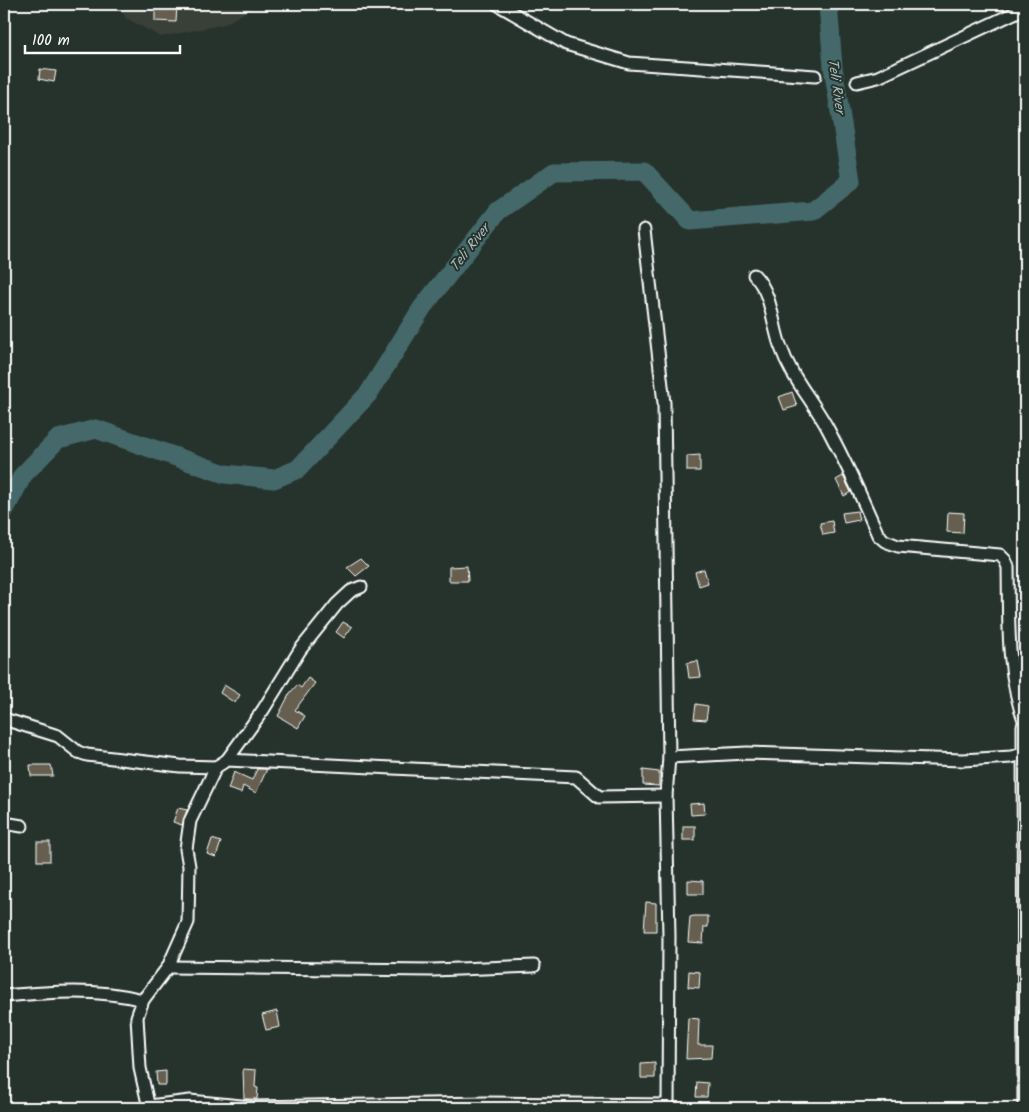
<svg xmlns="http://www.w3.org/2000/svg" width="1029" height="1112" viewBox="0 0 1029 1112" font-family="Kalam,sans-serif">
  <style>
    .built { fill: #394037 }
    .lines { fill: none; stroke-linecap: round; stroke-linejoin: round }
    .river { stroke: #45696a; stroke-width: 19 }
    .building { fill: #665e4f; stroke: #fff }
    .minor-casing { stroke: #fff; stroke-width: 15 }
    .minor { stroke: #26332d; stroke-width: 11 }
    .labels { text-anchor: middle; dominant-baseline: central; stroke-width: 4; stroke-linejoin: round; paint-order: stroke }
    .water-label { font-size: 14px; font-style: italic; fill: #abbcbc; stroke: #26332d }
  </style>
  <rect width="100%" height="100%" fill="#26332d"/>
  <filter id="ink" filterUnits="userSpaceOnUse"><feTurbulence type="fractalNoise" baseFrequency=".02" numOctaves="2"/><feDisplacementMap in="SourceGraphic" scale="10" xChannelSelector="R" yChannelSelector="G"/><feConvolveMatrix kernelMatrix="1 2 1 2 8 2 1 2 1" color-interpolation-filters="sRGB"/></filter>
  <g filter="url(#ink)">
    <polygon class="built" points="117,4 258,4 225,24 161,37 126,18"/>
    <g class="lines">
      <polyline class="river" points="4,511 23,475 58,439 96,429 225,474 274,479 298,469 369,393 422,308 498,211 554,172 644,171 690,221 813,211 851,181 833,67 828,4"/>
    </g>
    <g class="building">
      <polygon points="155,5 177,5 176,22 155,21"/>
      <polygon points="40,69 56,71 54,82 39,79"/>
      <polygon points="792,392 797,406 784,410 779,397"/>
      <polygon points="700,455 700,471 687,471 687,456"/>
      <polygon points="843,476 851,492 844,496 836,480"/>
      <polygon points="857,511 859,520 844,523 842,513"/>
      <polygon points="948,512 964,513 963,533 947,532"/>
      <polygon points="832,521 834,533 823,535 820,523"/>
      <polygon points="361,558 369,566 356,576 347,567"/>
      <polygon points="467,566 468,581 449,581 449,567"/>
      <polygon points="704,569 708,583 699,586 695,572"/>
      <polygon points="343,622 352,627 344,638 336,632"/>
      <polygon points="698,661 701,677 689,678 687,663"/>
      <polygon points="308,678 315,683 295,710 305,716 298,728 278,716 290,693 297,685 301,688"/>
      <polygon points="224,685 240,695 235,703 220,693"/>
      <polygon points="696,704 708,706 706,720 694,719"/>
      <polygon points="30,765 51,765 53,776 31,776"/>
      <polygon points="257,769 267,769 256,793 243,786 241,793 228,789 234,772 252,780"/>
      <polygon points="643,770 659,772 659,786 643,785"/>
      <polygon points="704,803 705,814 691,815 690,804"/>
      <polygon points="178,808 187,810 182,825 173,822"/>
      <rect x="683" y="826" width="12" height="14"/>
      <polygon points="212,839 221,842 216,857 207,854"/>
      <rect x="37" y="842" width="13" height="19"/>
      <polygon points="688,880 703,881 703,894 688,894"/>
      <polygon points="646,902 656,903 656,931 644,931"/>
      <polygon points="694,916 708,916 708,927 704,927 703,943 688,942 690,917"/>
      <polygon points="689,971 700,972 699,988 688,987"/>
      <polygon points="277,1011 280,1027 266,1030 262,1015"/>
      <polygon points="688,1018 699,1019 698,1045 712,1045 711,1058 686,1059"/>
      <polygon points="655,1063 655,1078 641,1078 641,1064"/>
      <polygon points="243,1069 256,1070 255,1087 258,1088 257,1099 244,1099"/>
      <polygon points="166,1071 166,1085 157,1085 156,1072"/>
      <polygon points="697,1082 708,1083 707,1097 696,1097"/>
    </g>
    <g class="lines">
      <g class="minor-casing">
        <g id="minor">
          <polyline points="497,4 566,44 629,63 815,76"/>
          <polyline points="857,82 878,77 1025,8"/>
          <polyline points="644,230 664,403 669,757 666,796 669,936 668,1108"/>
          <path d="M 754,275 C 772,293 772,323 780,345 C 792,380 813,400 829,431 C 847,465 863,500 878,535 L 885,541 L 898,546 L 1000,555 L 1005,560 L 1008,567 C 1009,619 1006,673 1025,723"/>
          <polyline points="4,719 58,736 78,752 87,755 180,766 216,767"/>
          <polyline points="669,757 747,753 963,760 1011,757 1023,754"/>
          <polyline points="227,760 263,710 300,650 337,604 351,591 361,587"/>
          <polyline points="4,823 22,826"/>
          <polyline points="168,967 433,970 534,966"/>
          <path d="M 4,996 C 50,992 97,988 143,1000"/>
          <polyline points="149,1106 190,1101 251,1107 485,1103 668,1105"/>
          <polyline points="149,1108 140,1068 137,1017 143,1000 168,967 188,922 189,866 186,849 190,821 216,767 227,760 576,777 599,797 666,796"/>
          <polyline points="1024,1108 1023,726 1025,723"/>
        </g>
      </g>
      <use href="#minor" class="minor"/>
    </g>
  </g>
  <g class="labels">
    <g class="water-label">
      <text transform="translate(836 86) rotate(82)">Teli River</text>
      <text transform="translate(470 248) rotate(-52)">Teli River</text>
    </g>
  </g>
  <rect width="1029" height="1112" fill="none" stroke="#26332d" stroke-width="20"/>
  <rect x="10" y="10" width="1009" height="1092" fill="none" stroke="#fff" stroke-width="2" filter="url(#ink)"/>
  <path d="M25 45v8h155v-8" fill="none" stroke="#ffffff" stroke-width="2.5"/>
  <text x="32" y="45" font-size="15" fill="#ffffff" stroke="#26332d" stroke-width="4" paint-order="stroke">100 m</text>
</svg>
